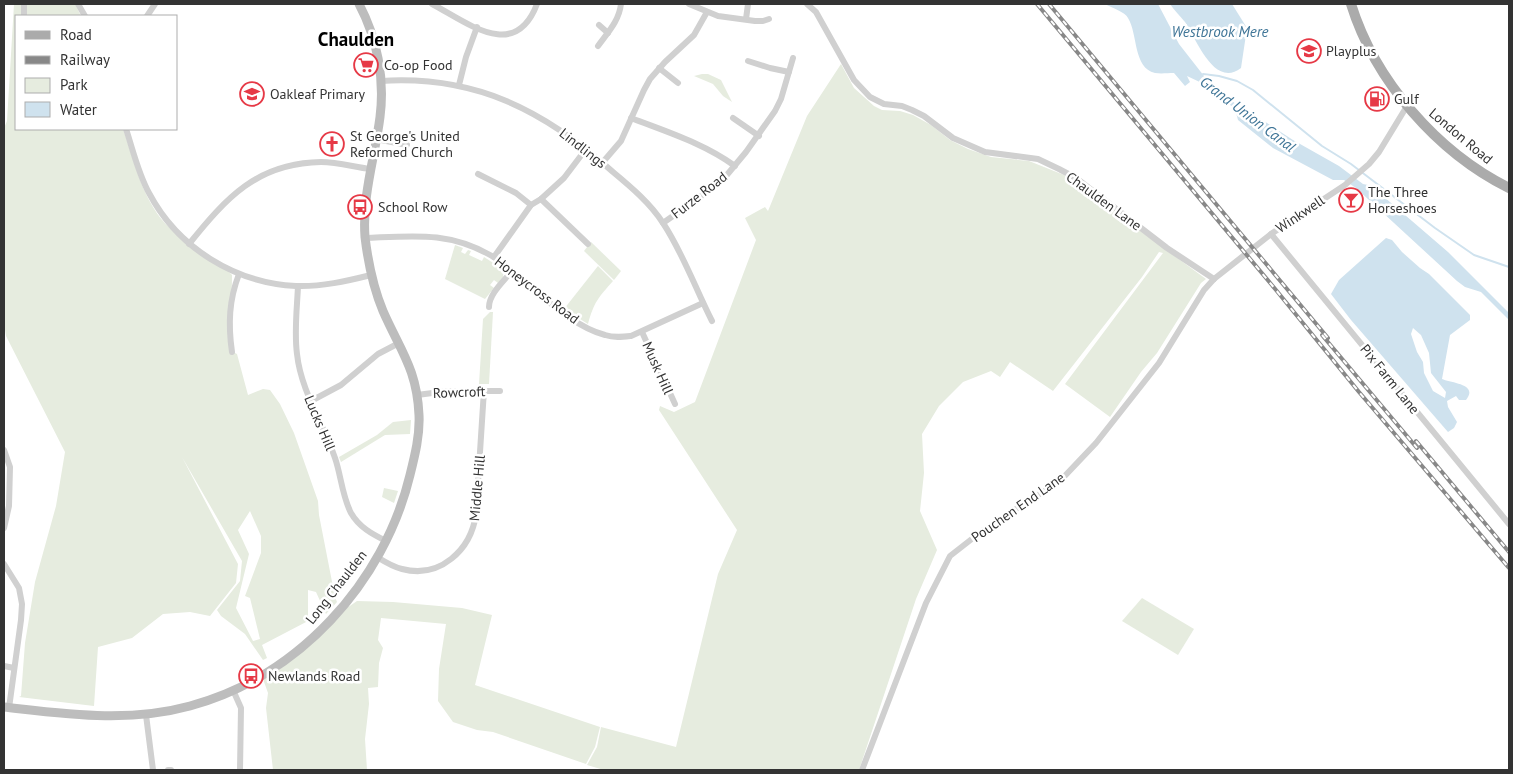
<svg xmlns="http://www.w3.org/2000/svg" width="1513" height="774" viewBox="0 0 1513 774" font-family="'PT Sans',sans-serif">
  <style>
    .green { fill: #e6ecdf; fill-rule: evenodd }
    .water { fill: #cfe2ee; fill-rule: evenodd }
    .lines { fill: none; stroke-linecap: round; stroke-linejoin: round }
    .stream { stroke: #cfe2ee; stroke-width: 2 }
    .street { stroke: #d0d0d0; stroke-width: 6 }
    .secondary { stroke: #bdbdbd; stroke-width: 9 }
    .primary { stroke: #ababab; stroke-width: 10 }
    .rail-casing { stroke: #888; stroke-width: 4 }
    .rail { stroke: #fff; stroke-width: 2; stroke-dasharray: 5.5; stroke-linecap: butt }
    .labels { text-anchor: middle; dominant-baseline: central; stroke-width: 5; stroke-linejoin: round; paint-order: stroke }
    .poi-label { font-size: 14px; fill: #333; stroke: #fff; text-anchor: start }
    .street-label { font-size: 14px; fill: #333; stroke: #fff }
    .water-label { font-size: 15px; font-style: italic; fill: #3f7597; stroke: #fff }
    .district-label { font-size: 19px; font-weight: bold; fill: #000; stroke: #fff }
  </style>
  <rect width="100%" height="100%" fill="#fff"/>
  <g class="green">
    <path d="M 14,4 L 75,4 L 81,16 L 16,16 L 16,129 L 123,129 C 135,163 143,204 171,229 C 189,245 216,257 232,275 L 231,351 L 237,354 L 248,395 L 263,389 L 270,390 L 280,404 L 294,433 L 318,501 L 319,515 L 335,597 L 337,602 L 326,614 L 316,592 L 308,590 L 308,621 L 262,645 L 267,658 L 263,660 L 245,634 L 221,616 L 217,610 L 240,581 L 242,561 L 182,457 L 238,564 L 236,583 L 210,616 L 190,612 L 163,614 L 132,638 L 98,647 L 94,706 L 19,697 L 21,696 L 25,643 L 35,582 L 56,506 L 65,452 L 6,336 L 4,323 L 4,128 L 7,121 ZM 250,511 L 261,536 L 261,553 L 245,596 L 250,598 L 260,639 L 253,641 L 236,608 L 249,554 L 238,530 Z"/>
    <polygon points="841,64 854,88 874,106 882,110 900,111 913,115 931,125 950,140 968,149 991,157 1029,161 1064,175 1206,279 1201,283 1157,353 1141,372 1110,417 1065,384 1163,253 1159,252 1142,277 1053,391 1010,362 1000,377 991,371 963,382 939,406 922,434 924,473 920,511 937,550 916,599 859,770 604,770 587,765 597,747 601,727 676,747 718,574 737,530 659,410 660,406 674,412 695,402 756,240 745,218 765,207 768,211 807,116"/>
    <polygon points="702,74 708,74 721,80 732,102 723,96 713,84 694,76"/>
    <polygon points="591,242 621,271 614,280 584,251"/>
    <polygon points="455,245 463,248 461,252 465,254 468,250 471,251 469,255 482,261 484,257 504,270 503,277 498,283 494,280 490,285 494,288 485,299 445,279"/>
    <path d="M 598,266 L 613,281 C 598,298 594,302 588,324 L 564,309 Z"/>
    <polygon points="490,312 493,312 489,384 479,384 483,319"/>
    <polygon points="411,420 410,434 385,435 341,462 339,457 377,435 393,422"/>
    <polygon points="384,488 398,491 394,503 382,497"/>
    <polygon points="1142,598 1194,629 1178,655 1122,621"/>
    <polygon points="357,601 393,602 462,608 492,615 475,685 600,727 595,747 586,764 493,732 477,730 453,722 438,701 439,669 446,624 381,618 378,640 383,648 379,663 378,687 368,688 369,704 365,739 367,770 273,770 266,708 268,693 263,679 280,669 308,647 344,610"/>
  </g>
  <g class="water">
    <path d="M 1105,4 L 1158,4 L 1179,44 L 1204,76 L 1204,78 L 1237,105 L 1241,106 L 1293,140 L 1339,166 L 1363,184 L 1368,185 L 1376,190 L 1448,252 L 1509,313 L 1509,323 L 1508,319 L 1481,292 L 1465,287 L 1457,281 L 1356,188 L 1344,180 L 1333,180 L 1273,148 L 1238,120 L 1235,109 L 1206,85 L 1187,76 L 1190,82 L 1185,86 L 1174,73 C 1168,73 1161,74 1155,73 C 1133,68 1138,34 1128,18 C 1125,12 1112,8 1105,4 Z"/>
    <path d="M 1170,4 L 1232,4 L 1247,28 L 1241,68 C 1214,89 1196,38 1185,22 C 1180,16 1174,10 1170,4 Z"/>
    <path d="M 1386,238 L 1392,240 L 1402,252 L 1420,268 L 1429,274 L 1470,315 L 1470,320 L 1450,335 L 1442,379 C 1451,383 1479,384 1466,400 L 1459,400 L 1456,396 L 1447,401 L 1448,407 L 1457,422 L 1454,428 L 1448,432 L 1351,320 L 1331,294 L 1339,280 ZM 1413,328 L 1421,335 L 1429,353 L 1431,373 L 1446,392 L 1445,398 L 1433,391 L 1424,373 L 1423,362 L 1417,352 L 1411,334 Z"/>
  </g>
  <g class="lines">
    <polyline class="stream" points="1203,74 1219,76 1237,81 1253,90 1322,146 1351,164 1435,228 1474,255 1509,267"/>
    <g class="street">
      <polyline points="78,4 85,16"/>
      <path d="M 432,4 C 468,23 515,62 537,4"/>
      <polyline points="689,4 718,16 755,21 763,21 769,19"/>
      <polyline points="807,4 816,12 854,80 870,97 884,104 902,106 912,110 924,116 953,138 985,152 1038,159 1059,169 1076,178 1167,248 1214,279"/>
      <polyline points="24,16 24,4"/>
      <polyline points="147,16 155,4"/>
      <polyline points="746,19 748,4"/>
      <polyline points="599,25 608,33"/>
      <path d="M 598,46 C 608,32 619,21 621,4"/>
      <polyline points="748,61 770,68 789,72"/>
      <polyline points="659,68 678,83"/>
      <path d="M 381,81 C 475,75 544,110 613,172 C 631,187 650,203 663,223 C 683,253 696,290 712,321"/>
      <polyline points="459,85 466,57 477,27"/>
      <path d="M 631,118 C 667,132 703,143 735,166"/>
      <polyline points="733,118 759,136"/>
      <path d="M 126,129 C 133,150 138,173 149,193 C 178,248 235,283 296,286 C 321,287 347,281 371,275"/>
      <polyline points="376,139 407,145"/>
      <polyline points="603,162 621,141 644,90 650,79 665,62 694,35 707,12"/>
      <polyline points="478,174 516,193 531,205"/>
      <polyline points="541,199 588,244"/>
      <polyline points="663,223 721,182 746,152 775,111 781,99 793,58"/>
      <polyline points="1271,234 1509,524"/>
      <path d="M 366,238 C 413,236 449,231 492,256 C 500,260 506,267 513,273 C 539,293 573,327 605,335 C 614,338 622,337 631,336 L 703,303"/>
      <path d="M 189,244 C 226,198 257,163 321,162 C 338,162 354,167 370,169"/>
      <polyline points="494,257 531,205 541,199 564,178 586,149"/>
      <path d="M 298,286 C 297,309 294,332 297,354 C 301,391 323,423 335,458 C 341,475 342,496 351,513 C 359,527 372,534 386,541"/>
      <path d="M 489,307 C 489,294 504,281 511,272"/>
      <polyline points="642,332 675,404"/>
      <path d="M 232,352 C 228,324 229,300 239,274"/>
      <polyline points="417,395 448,391 500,391"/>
      <polyline points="311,401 341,385 378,354 399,343"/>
      <polyline points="4,450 10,467 9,506 4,528"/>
      <path d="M 377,557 C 385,562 393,567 402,569 C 440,579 471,550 476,514 L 484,390"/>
      <polyline points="4,564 19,588 22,604 21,620 9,708"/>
      <polyline points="4,666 14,668"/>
      <polyline points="233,690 241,708 240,770"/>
      <polyline points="146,715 153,770"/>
      <polyline points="168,770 171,770"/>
      <polyline points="862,770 926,603 950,556 982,531 1060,481 1096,443 1159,363 1204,290 1214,279 1271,234 1345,185 1369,164 1379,152 1407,106"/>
    </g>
    <path class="secondary" d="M 4,707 C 67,714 128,723 190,706 C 298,677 384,583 410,475 C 415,455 420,435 419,415 C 417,369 400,350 383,311 C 373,287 368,262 365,237 C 362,195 375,157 380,117 C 385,78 377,38 359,4"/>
    <path class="primary" d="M 1351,4 C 1375,81 1437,152 1509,188"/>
    <g class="rail-casing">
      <g id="rail">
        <polyline points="1037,4 1276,290 1359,392 1509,568"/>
        <polyline points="1049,4 1328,338"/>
        <polyline points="1322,335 1417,448"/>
        <polyline points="1416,441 1509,552"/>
      </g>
    </g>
    <use href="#rail" class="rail"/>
  </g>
  <defs>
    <g id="school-ring" transform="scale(1.25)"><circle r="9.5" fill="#fff" stroke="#e63946" stroke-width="1.5"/><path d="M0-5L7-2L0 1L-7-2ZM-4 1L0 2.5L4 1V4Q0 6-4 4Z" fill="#e63946"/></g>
    <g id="supermarket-ring" transform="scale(1.25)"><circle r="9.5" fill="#fff" stroke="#e63946" stroke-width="1.5"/><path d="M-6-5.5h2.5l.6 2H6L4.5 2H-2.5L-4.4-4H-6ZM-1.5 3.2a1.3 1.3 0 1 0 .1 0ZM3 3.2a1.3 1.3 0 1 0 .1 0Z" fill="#e63946"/></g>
    <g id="fuel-ring" transform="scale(1.25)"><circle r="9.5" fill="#fff" stroke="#e63946" stroke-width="1.5"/><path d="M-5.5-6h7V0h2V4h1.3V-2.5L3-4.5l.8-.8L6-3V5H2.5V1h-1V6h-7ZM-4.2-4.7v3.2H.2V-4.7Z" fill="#e63946"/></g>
    <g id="church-ring" transform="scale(1.25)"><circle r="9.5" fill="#fff" stroke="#e63946" stroke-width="1.5"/><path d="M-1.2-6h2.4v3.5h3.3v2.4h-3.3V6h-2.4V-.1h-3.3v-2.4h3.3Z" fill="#e63946"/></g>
    <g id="bar-ring" transform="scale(1.25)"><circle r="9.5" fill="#fff" stroke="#e63946" stroke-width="1.5"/><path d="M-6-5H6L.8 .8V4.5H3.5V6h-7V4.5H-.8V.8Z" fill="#e63946"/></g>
    <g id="bus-ring" transform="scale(1.25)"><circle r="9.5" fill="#fff" stroke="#e63946" stroke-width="1.5"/><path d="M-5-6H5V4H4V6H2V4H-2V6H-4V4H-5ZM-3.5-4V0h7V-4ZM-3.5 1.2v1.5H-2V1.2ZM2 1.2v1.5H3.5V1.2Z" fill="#e63946"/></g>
  </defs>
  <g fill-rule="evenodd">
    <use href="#school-ring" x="1309" y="51"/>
    <use href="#supermarket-ring" x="366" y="65"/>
    <use href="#school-ring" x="252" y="94"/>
    <use href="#fuel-ring" x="1377" y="99"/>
    <use href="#church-ring" x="332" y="144"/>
    <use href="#bar-ring" x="1351" y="200"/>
    <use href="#bus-ring" x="360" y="207"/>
    <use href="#bus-ring" x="251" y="676"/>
  </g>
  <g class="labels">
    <g class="poi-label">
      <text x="1326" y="51">Playplus</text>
      <text x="384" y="65">Co-op Food</text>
      <text x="270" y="94">Oakleaf Primary</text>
      <text x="1394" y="99">Gulf</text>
      <text x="350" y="136">St George's United<tspan x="350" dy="16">Reformed Church</tspan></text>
      <text x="1368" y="192">The Three<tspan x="1368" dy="16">Horseshoes</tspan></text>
      <text x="378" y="207">School Row</text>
      <text x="268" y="676">Newlands Road</text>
    </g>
    <g class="street-label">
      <text transform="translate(1461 136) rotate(40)">London Road</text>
      <text transform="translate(583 148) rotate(38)">Lindlings</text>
      <text transform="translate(699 195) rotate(-38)">Furze Road</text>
      <text transform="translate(1104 201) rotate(36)">Chaulden Lane</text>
      <text transform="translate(1300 214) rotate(-34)">Winkwell</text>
      <text transform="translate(537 290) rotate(37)">Honeycross Road</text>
      <text transform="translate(658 368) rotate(66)">Musk Hill</text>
      <text transform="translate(1390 379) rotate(51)">Pix Farm Lane</text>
      <text transform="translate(459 392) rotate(-2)">Rowcroft</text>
      <text transform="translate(320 423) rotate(67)">Lucks Hill</text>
      <text transform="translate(477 488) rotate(-85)">Middle Hill</text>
      <text transform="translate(1018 507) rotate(-35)">Pouchen End Lane</text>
      <text transform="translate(336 587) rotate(-52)">Long Chaulden</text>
    </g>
    <g class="water-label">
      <text x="1220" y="31">Westbrook Mere</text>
      <text transform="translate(1248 114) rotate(37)">Grand Union Canal</text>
    </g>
    <g class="district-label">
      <text x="356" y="39">Chaulden</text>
    </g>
  </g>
  <rect width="1513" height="774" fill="none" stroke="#333333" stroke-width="10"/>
  <rect x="15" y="15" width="162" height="115" fill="#ffffff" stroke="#adadad"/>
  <rect x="25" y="31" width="25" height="8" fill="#ababab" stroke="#adadad"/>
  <text x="60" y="40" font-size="15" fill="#333333">Road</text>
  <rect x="25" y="56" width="25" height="8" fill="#888888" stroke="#adadad"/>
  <text x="60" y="65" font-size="15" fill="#333333">Railway</text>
  <rect x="25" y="78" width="25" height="15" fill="#e6ecdf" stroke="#adadad"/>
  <text x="60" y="90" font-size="15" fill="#333333">Park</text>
  <rect x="25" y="102" width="25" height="15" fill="#cfe2ee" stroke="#adadad"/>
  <text x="60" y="115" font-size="15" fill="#333333">Water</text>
</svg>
